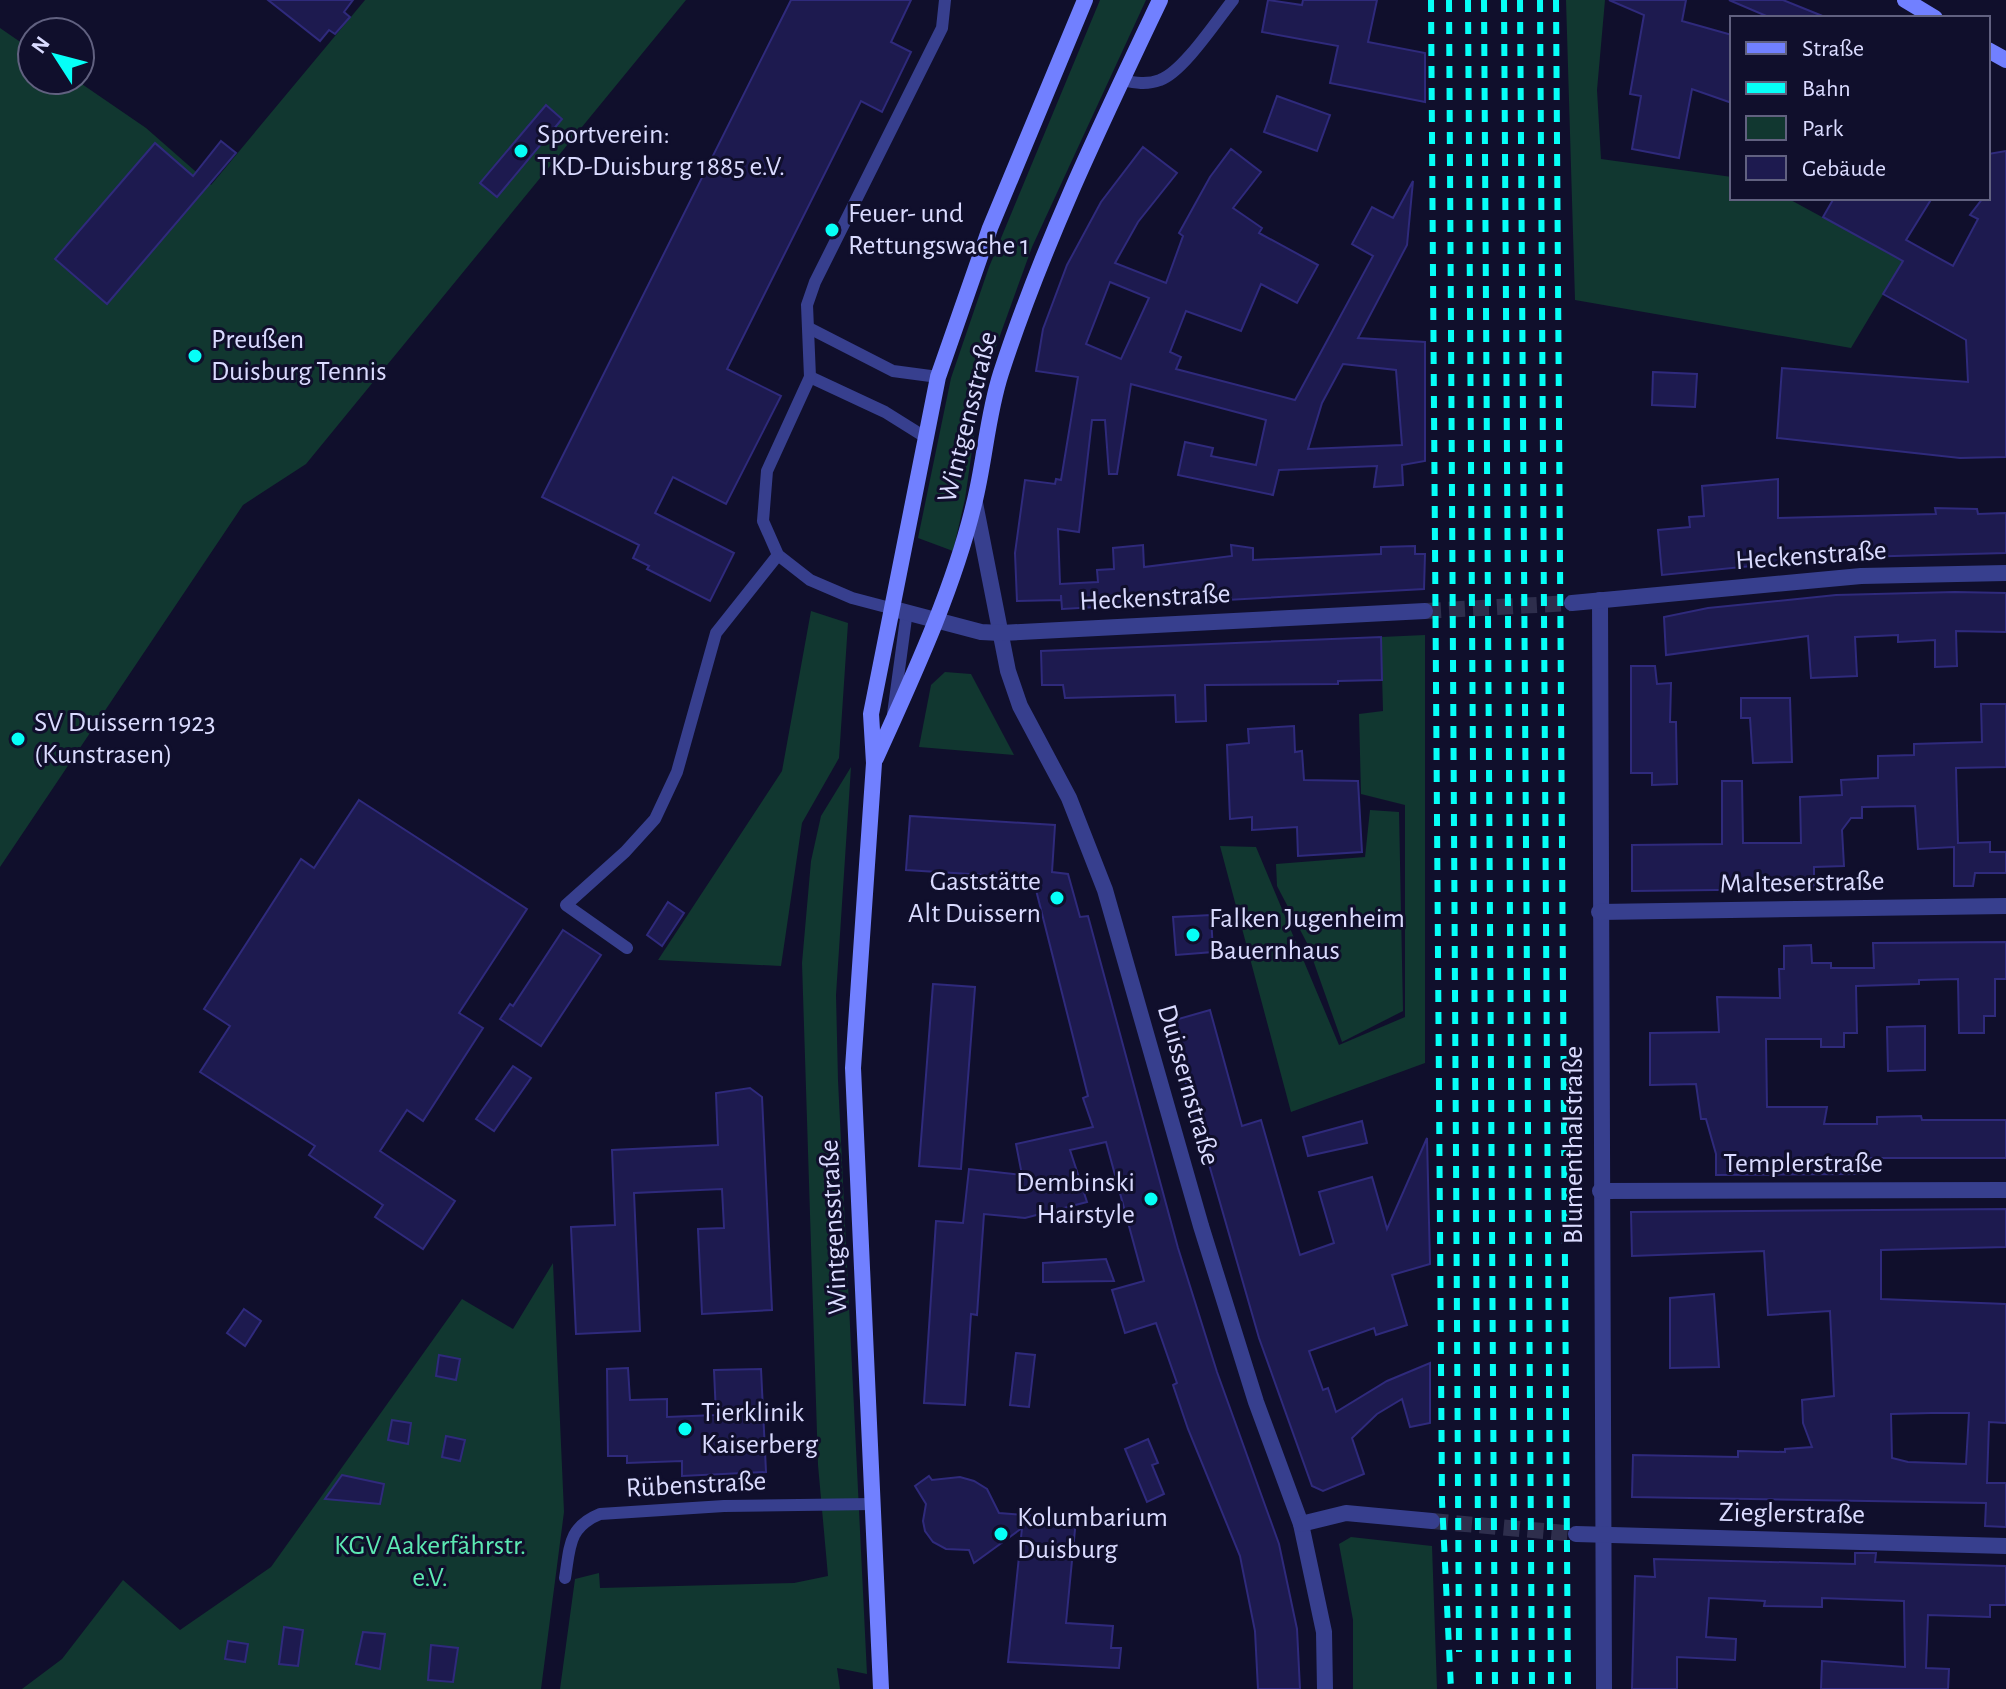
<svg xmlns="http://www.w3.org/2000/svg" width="2006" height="1689" viewBox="0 0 2006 1689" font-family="'Alegreya Sans',sans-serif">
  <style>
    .green { fill: #113730 }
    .building { fill: #1d1a4f; stroke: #2f2a7c; stroke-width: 2; fill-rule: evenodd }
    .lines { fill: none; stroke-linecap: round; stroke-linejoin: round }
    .minor-tunnel { stroke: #2e2e4c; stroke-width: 16; stroke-dasharray: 16 8; stroke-linecap: butt }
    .service { stroke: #373f8e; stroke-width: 12 }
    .minor { stroke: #373f8e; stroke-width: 16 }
    .secondary { stroke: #7180ff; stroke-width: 16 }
    .rail { stroke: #06fff7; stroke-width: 6; stroke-dasharray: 12 10; stroke-linecap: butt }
    .poi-dot { fill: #06fff7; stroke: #100f2c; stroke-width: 3 }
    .labels { text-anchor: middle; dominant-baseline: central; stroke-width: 6; stroke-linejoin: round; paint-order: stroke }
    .poi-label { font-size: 28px; fill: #dadbff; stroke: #100f2c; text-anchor: start }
    .street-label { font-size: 28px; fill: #dadbff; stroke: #100f2c }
    .park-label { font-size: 28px; fill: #5ce9b3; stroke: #100f2c }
  </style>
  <rect width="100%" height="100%" fill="#100f2c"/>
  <g class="green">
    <polygon points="365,0 686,0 306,464 243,505 0,867 0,28 32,50 32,80 76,80 146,128 211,185"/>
    <polygon points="1100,0 1146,0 1032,247 981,388 965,499 953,551 918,538 951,378 989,267"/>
    <polygon points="1566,0 1605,0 1597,90 1601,159 1732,177 1732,198 1787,198 1903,261 1851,348 1575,300"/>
    <polygon points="811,611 848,623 839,758 802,823 781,966 658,960 782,771"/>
    <polygon points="1425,635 1425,1063 1291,1112 1220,846 1256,847 1339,1045 1405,1017 1405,805 1361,794 1359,714 1383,711 1381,637"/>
    <polygon points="945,672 971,674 1014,755 919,747 931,685"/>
    <polygon points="851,767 836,995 838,1080 867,1674 837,1668 840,1689 560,1689 575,1579 599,1573 600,1588 794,1583 828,1576 818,1465 802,963 811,861 821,816"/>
    <polygon points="1370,810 1399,812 1403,1011 1342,1042 1307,943 1277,886 1276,864 1365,857"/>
    <polygon points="553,1263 564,1512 541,1689 22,1689 62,1659 123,1580 180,1630 271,1567 462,1299 513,1329"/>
    <polygon points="1351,1537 1432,1546 1437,1689 1353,1689 1353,1620 1339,1544"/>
  </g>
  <g class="building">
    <polygon points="268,0 353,0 344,12 350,17 335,34 329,30 320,41"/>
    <polygon points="791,0 911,0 891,42 911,52 882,112 861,101 727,369 781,396 726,504 673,477 655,513 734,553 710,601 647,569 649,566 633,558 639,545 542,497"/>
    <polygon points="1268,0 1302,5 1303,0 1377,0 1368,42 1425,53 1425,102 1330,83 1338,46 1262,32"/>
    <polygon points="1609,0 1686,0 1682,21 1732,35 1732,103 1692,89 1679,158 1632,149 1641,96 1630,94 1644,15"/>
    <polygon points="1729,0 1783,0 1825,17 1771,18"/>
    <polygon points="1277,96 1330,115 1317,151 1264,132"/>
    <polygon points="546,105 562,119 497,197 480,183"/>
    <polygon points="221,141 236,153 107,304 55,259 155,143 193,176"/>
    <path d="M 1143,147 L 1177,173 L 1138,222 L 1115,263 L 1166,283 L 1183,236 L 1179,233 L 1210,177 L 1231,149 L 1261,172 L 1233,208 L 1262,228 L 1259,233 L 1318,265 L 1297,303 L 1261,284 L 1241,331 L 1186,311 L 1170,352 L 1181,357 L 1176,369 L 1295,400 L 1373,256 L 1352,244 L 1372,207 L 1393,218 L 1413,181 L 1407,245 L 1358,338 L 1425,342 L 1425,461 L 1402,465 L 1403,485 L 1374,487 L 1377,466 L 1279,470 L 1273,495 L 1178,475 L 1185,442 L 1213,448 L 1211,456 L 1256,465 L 1266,420 L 1131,384 L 1117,474 L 1109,474 L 1105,420 L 1092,420 L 1079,532 L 1058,529 L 1060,584 L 1098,582 L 1097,570 L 1114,569 L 1113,548 L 1143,545 L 1144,567 L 1232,556 L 1231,545 L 1253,548 L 1253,560 L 1381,554 L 1381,547 L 1415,546 L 1415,554 L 1425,554 L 1424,589 L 1062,609 L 1061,595 L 1061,600 L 1017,601 L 1015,553 L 1025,480 L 1055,484 L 1056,479 L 1061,480 L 1078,377 L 1036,371 L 1043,329 L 1067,265 L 1101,202 ZM 1110,282 L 1149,298 L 1121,359 L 1086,344 ZM 1343,364 L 1396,370 L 1402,445 L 1308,449 L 1322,403 Z"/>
    <polygon points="2006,151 2006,457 1960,458 1777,438 1782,368 1968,382 1966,340 1883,294 1903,261 1823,217 1834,198 1932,198 1906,240 1953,266 1978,219 1970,215 1983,198 1988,198 1988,154"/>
    <polygon points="1653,372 1697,374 1695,407 1652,405"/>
    <polygon points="1778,479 1778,518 1936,514 1935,508 1977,509 1978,514 2006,513 2006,553 1783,559 1783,563 1662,575 1658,530 1690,527 1689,517 1704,516 1702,486"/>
    <polygon points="1955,592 2006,593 2006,632 1956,631 1957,666 1935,667 1935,640 1898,642 1898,635 1855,637 1857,676 1811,678 1808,636 1666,655 1664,617 1708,608 1836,595"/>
    <polygon points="1381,637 1382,680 1338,681 1338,684 1205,685 1206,721 1176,722 1175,695 1065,698 1063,685 1042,685 1041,651"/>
    <polygon points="1631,666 1655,666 1657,684 1671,683 1670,722 1676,722 1677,784 1652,785 1652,773 1631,773"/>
    <polygon points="1741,698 1790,698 1792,762 1753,763 1750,718 1741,718"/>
    <polygon points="1981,704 2006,704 2006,767 1956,768 1958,843 1990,842 1990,852 2006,852 2006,873 1975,873 1973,886 1954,886 1954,847 1918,849 1915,806 1862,807 1862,818 1851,818 1842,830 1844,866 1814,867 1814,889 1632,891 1632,845 1722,844 1722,781 1742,781 1743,843 1801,843 1800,797 1842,795 1841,780 1878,778 1878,756 1914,755 1914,744 1982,742"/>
    <polygon points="1294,726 1295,752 1302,751 1304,780 1358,781 1362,852 1298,856 1297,827 1252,830 1252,817 1230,819 1227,745 1249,743 1248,729"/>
    <polygon points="359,800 527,909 459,1013 483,1028 423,1121 407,1110 380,1151 455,1201 423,1249 375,1217 383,1205 309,1155 315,1146 200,1072 230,1026 204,1009 301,859 314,868"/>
    <polygon points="910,816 1055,825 1052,872 1068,874 1080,917 1088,916 1178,1248 1217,1372 1279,1544 1297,1629 1300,1689 1258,1689 1255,1631 1240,1556 1188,1429 1173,1385 1177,1383 1156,1323 1125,1333 1112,1290 1144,1281 1106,1142 1070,1150 1087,1202 1025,1218 984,1214 977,1315 971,1314 965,1405 924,1403 936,1221 963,1223 969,1169 1022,1175 1016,1144 1093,1127 1083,1098 1088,1096 1033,878 906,870"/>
    <polygon points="668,902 684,913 662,946 647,935"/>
    <polygon points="1211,915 1213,952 1176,955 1173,917"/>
    <polygon points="563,930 601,955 541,1046 500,1019 510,1004 513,1006"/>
    <polygon points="2006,942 2006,979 1995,979 1995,1016 1984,1016 1984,1033 1959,1033 1958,979 1919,980 1919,984 1856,986 1857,1033 1844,1033 1844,1047 1821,1047 1821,1039 1766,1039 1767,1107 1827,1107 1824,1124 1877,1124 1877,1117 1921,1116 1922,1120 2006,1120 2006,1158 1866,1158 1866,1174 1716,1175 1716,1154 1706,1119 1701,1119 1696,1084 1650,1085 1650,1033 1719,1032 1717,997 1780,998 1779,969 1784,969 1784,946 1811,945 1812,963 1831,963 1831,968 1874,968 1873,943"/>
    <polygon points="933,984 975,987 961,1169 919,1166"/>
    <polygon points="1210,1010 1242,1126 1261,1120 1300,1255 1334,1243 1319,1192 1372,1177 1387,1229 1427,1138 1430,1264 1392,1275 1407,1325 1376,1335 1374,1328 1309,1351 1323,1390 1328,1388 1336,1412 1387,1381 1430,1363 1430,1423 1410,1427 1402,1399 1377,1414 1352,1438 1364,1474 1323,1491 1312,1486 1259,1338 1168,1022"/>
    <polygon points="1925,1026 1925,1070 1888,1071 1887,1027"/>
    <polygon points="513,1066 531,1078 494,1131 476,1119"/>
    <polygon points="750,1088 762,1097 772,1310 702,1314 698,1229 724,1228 722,1189 634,1193 640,1331 576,1334 571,1227 615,1225 612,1150 718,1145 716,1093"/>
    <polygon points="1362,1121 1367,1143 1308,1156 1303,1137"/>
    <path d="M 2006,1209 L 2006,1247 L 1881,1250 L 1881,1299 L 2006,1304 L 2006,1423 L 1989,1422 L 1987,1483 L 2006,1483 L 2006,1527 L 1985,1526 L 1986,1503 L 1632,1497 L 1633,1455 L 1738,1457 L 1738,1451 L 1785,1452 L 1785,1449 L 1812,1447 L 1803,1423 L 1802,1400 L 1834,1396 L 1830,1311 L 1768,1315 L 1764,1251 L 1632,1256 L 1631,1212 ZM 1931,1413 L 1969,1413 L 1966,1464 L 1908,1462 L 1892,1458 L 1891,1414 Z"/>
    <polygon points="1106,1259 1114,1281 1043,1282 1043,1263"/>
    <polygon points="1714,1294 1719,1367 1670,1368 1670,1298"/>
    <polygon points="244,1309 261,1321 245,1346 227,1333"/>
    <polygon points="1016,1353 1035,1355 1029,1407 1010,1405"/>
    <polygon points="439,1355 460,1359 456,1380 436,1376"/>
    <polygon points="628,1368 630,1400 667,1399 667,1417 716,1415 714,1370 761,1369 766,1472 682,1476 682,1461 627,1463 627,1456 608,1456 607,1369"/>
    <polygon points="392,1420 411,1423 408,1444 388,1440"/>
    <polygon points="446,1436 465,1440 460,1461 442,1457"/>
    <polygon points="1148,1439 1158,1463 1152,1465 1164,1494 1147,1502 1125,1449"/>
    <polygon points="342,1475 384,1484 380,1504 325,1499"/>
    <polygon points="929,1476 932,1480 960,1477 974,1481 987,1489 999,1513 1076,1519 1066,1623 1113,1626 1111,1648 1121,1648 1119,1668 1008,1662 1022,1528 974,1563 969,1550 946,1549 933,1542 925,1531 923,1521 926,1504 915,1486"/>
    <polygon points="1855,1553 1876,1553 1875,1562 2006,1566 2006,1605 1990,1605 1990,1617 1928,1615 1926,1668 1949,1669 1948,1689 1821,1689 1822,1661 1905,1667 1904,1601 1822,1598 1822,1607 1764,1606 1765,1601 1709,1598 1706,1637 1736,1639 1735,1660 1677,1657 1677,1689 1632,1689 1635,1576 1655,1577 1654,1559 1855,1564"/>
    <polygon points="284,1627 303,1630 298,1666 279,1664"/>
    <polygon points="363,1632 385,1634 380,1669 356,1664"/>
    <polygon points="228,1641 248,1644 245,1662 225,1659"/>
    <polygon points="431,1645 458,1648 453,1682 428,1680"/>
  </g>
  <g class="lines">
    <g class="minor-tunnel">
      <polyline points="1425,611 1572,603"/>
      <polyline points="1432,1521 1576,1534"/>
    </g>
    <g class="service">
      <path d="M 1122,80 C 1135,83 1147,85 1160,80 C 1183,72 1217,20 1233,0"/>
      <polyline points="809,328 893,371 938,377"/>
      <polyline points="810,377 885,412 925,437"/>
      <polyline points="890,608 852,598 810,580 778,555 763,521 767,471 810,377 807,305 815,282 942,28 945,0"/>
      <polyline points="893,714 907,611"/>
      <polyline points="627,948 566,905 625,852 655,819 677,772 716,633 778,555"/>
      <path d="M 565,1578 C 570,1547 568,1527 600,1514 L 724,1506 L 873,1504"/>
    </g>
    <g class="minor">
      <polyline points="975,503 1008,671 1020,706 1069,798 1105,890 1201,1226 1256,1402 1301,1524 1324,1632 1325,1689"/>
      <polyline points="1600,600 1604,1689"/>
      <polyline points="1572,603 1861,576 2006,573"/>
      <polyline points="890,608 981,632 1001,633 1425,611"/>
      <polyline points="1599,912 2006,906"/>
      <polyline points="1600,1191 2006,1190"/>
      <polyline points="1301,1524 1346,1513 1432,1521"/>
      <polyline points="1576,1534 2006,1546"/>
    </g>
    <g class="secondary">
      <polyline points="1905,0 1935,18"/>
      <polyline points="1988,50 2006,60"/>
      <path d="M 876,758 C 913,676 953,591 974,504 C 985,461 987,416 1001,373 C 1043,244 1102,122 1160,0"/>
      <polyline points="881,1689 853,1068 874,763 871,714 938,377 990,228 1085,0"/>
    </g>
    <g class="rail">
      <polyline points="1431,0 1442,1501 1451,1689"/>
      <polyline points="1449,0 1459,1652"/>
      <polyline points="1468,0 1479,1689"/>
      <polyline points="1484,0 1495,1689"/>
      <polyline points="1504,0 1515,1689"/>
      <polyline points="1520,0 1532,1689"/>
      <polyline points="1540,0 1551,1689"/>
      <polyline points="1556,0 1568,1689"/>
    </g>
  </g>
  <g class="poi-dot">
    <circle cx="521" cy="151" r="8"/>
    <circle cx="832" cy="230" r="8"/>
    <circle cx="195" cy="356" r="8"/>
    <circle cx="18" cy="739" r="8"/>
    <circle cx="1057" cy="898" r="8"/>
    <circle cx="1193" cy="935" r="8"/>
    <circle cx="1151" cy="1199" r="8"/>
    <circle cx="685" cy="1429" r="8"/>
    <circle cx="1001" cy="1534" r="8"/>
  </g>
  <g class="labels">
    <g class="poi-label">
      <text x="537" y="135">Sportverein:<tspan x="537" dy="32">TKD-Duisburg 1885 e.V.</tspan></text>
      <text x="848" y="214">Feuer- und<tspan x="848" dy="32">Rettungswache 1</tspan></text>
      <text x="211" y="340">Preußen<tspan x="211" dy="32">Duisburg Tennis</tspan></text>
      <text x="34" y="723">SV Duissern 1923<tspan x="34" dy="32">(Kunstrasen)</tspan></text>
      <text x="1041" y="882" text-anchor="end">Gaststätte<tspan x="1041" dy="32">Alt Duissern</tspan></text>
      <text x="1209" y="919">Falken Jugenheim<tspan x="1209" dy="32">Bauernhaus</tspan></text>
      <text x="1135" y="1183" text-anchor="end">Dembinski<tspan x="1135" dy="32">Hairstyle</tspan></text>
      <text x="701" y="1413">Tierklinik<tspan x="701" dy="32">Kaiserberg</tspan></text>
      <text x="1017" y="1518">Kolumbarium<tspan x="1017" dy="32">Duisburg</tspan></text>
    </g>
    <g class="street-label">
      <text transform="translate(968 417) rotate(-76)">Wintgensstraße</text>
      <text transform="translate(1811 556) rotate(-4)">Heckenstraße</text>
      <text transform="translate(1155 598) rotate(-3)">Heckenstraße</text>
      <text transform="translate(1802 883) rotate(-1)">Malteserstraße</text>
      <text transform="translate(1188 1085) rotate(74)">Duissernstraße</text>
      <text transform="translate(1574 1145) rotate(-90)">Blumenthalstraße</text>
      <text x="1803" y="1164">Templerstraße</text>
      <text transform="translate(834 1227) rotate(-93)">Wintgensstraße</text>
      <text transform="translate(696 1485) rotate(-3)">Rübenstraße</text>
      <text transform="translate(1792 1514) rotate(1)">Zieglerstraße</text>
    </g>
    <g class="park-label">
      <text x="430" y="1546">KGV Aakerfährstr.<tspan x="430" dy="32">e.V.</tspan></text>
    </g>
  </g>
  <rect x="1730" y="16" width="260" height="184" fill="#100f2c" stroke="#616180" stroke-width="2"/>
  <rect x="1746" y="42" width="40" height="12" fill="#7180ff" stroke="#616180" stroke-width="2"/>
  <text x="1802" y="56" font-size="24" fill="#dadbff">Straße</text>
  <rect x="1746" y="82" width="40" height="12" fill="#06fff7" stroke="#616180" stroke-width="2"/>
  <text x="1802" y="96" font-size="24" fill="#dadbff">Bahn</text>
  <rect x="1746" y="116" width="40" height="24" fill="#113730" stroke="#616180" stroke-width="2"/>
  <text x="1802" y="136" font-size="24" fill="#dadbff">Park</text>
  <rect x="1746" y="156" width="40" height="24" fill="#1d1a4f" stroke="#616180" stroke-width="2"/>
  <text x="1802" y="176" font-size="24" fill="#dadbff">Gebäude</text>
  <g transform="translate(56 56) rotate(306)"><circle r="38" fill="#100f2c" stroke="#616180" stroke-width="2"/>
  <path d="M0-6L14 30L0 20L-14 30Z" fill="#06fff7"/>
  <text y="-12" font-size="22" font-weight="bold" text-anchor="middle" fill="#dadbff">N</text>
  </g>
</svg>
